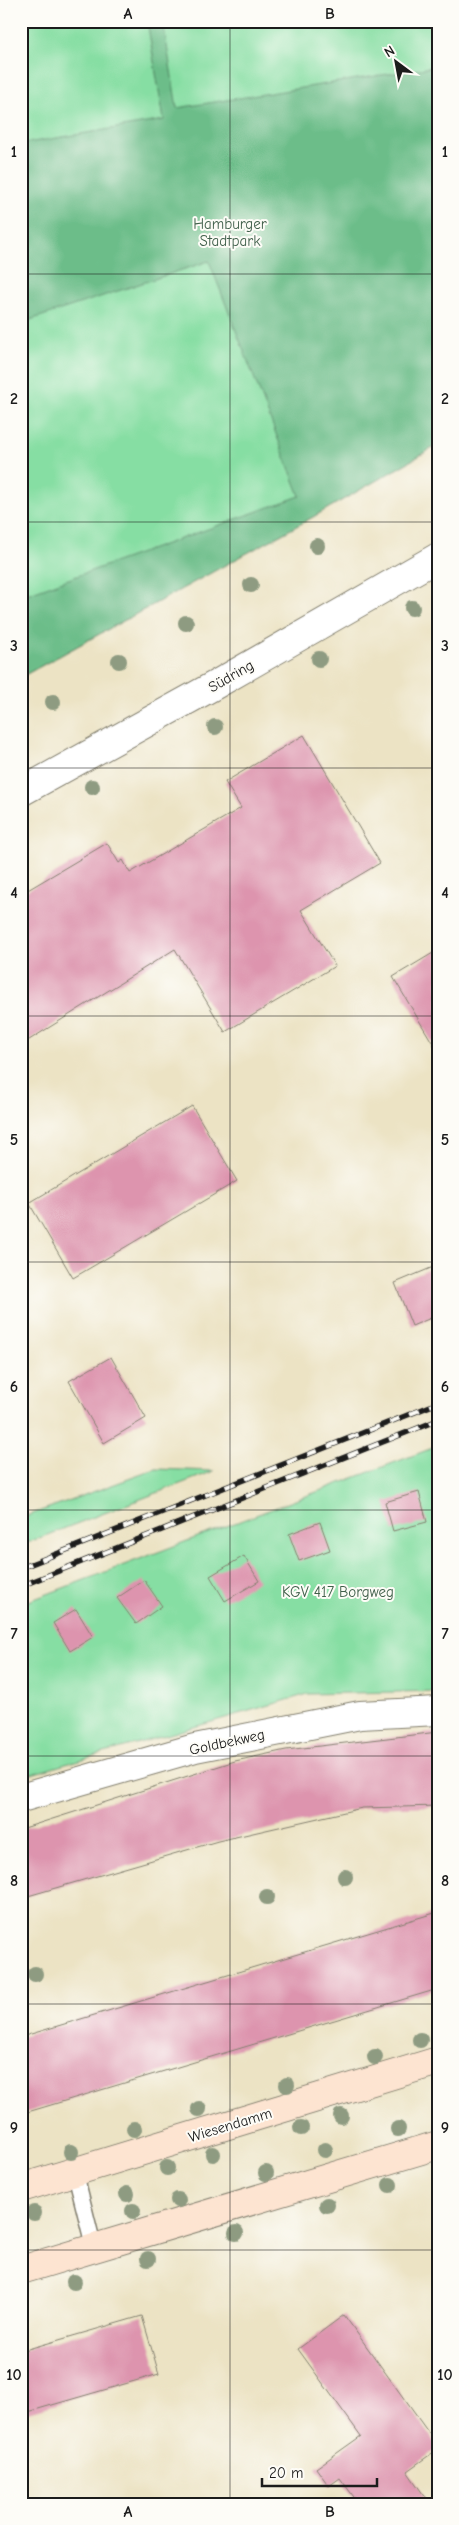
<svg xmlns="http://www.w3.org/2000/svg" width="459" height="2525" viewBox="0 0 459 2525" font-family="'Comic Neue',sans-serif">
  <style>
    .green { fill: #86dea3; stroke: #517d60 }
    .forest { fill: #6cbd89; stroke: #446c52 }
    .building { fill: #dd94ae }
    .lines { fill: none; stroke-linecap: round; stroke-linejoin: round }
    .lane-casing { stroke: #848070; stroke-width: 18 }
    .street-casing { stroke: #848070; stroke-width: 30 }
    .secondary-casing { stroke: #848070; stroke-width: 30 }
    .lane { stroke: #fff; stroke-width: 15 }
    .street { stroke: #fff; stroke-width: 28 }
    .secondary { stroke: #fde4d1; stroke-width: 28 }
    .rail-casing { stroke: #1c1c1c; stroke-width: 5.5 }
    .rail { stroke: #fdfcf7; stroke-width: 4; stroke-dasharray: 11; stroke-linecap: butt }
    .tree { fill: #8e9b81 }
    .grid { fill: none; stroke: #1c1c1c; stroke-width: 1; stroke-opacity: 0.55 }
    .labels { text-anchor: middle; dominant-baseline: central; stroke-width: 4; stroke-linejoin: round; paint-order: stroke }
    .park-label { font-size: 15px; fill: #41604b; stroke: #fdfcf7 }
    .street-label { font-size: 15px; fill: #1c1c1c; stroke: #fdfcf7 }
    .neatline { fill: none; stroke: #1c1c1c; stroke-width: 2 }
    .grid-label { font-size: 16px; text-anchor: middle; font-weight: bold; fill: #1c1c1c }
  </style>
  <rect width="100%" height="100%" fill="#fdfcf7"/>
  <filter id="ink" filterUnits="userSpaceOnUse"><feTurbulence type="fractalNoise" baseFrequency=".02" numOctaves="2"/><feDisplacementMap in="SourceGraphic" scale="10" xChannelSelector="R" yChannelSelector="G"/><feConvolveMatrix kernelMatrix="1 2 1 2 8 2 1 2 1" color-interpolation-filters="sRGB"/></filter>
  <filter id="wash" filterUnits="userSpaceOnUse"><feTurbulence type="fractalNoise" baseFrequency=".0096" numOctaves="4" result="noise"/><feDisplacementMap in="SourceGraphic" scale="20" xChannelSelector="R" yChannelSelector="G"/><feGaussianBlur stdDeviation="1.12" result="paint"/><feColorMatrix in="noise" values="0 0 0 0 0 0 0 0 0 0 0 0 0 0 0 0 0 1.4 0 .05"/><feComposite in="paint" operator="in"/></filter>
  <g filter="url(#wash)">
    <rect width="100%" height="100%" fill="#ece3c4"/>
    <g class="green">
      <polygon points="21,21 438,21 438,445 313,517 21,677"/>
      <polygon points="438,1446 438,1691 308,1694 21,1777 21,1604"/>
      <polygon points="156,1469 214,1471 21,1545 21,1518"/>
    </g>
    <polygon class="forest" points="147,21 163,21 177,108 438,66 438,445 313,517 21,677 21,596 300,496 209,261 21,323 21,144 164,120"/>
    <g id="blocks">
      <g class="building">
        <polygon points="304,735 380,863 301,910 335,966 225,1032 175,949 21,1045 21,894 107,843 119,863 123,860 130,873 241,808 225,782"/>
        <polygon points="438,950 438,1052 393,977"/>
        <polygon points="192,1106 237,1181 73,1278 29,1203"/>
        <polygon points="438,1265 438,1315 412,1326 395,1283"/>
        <polygon points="111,1357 146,1418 104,1443 69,1381"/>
        <polygon points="419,1492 427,1522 393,1531 385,1502"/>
        <polygon points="320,1522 330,1550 299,1561 289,1534"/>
        <polygon points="244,1556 259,1581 225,1601 210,1576"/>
        <polygon points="144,1580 162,1606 136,1624 117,1598"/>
        <polygon points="76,1609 93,1637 70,1651 53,1623"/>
        <polygon points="438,1732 438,1806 362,1808 218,1841 21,1898 21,1829 235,1761 286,1750"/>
        <polygon points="438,1912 438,1989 21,2114 21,2037"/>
        <polygon points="344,2315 438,2446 438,2449 407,2471 430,2504 359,2504 340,2478 329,2486 316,2468 361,2436 298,2349"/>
        <polygon points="142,2316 159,2374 21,2414 21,2351"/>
      </g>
    </g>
  </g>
  <g filter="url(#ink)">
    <use href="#blocks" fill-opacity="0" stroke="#848070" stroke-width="1"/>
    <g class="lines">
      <g class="lane-casing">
        <polyline id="lane" points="75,2172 94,2248"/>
      </g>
      <g class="street-casing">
        <g id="street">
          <polyline points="21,792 215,685 438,557"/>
          <polyline points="21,1798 195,1748 360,1715 438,1711"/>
        </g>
      </g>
      <g class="secondary-casing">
        <g id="secondary">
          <polyline points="21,2188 438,2061"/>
          <polyline points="21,2270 438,2145"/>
        </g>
      </g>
      <use href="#lane" class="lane"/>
      <use href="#street" class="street"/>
      <use href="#secondary" class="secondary"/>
      <g class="rail-casing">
        <g id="rail">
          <polyline points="21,1568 438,1403"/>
          <polyline points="21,1586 438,1420"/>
        </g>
      </g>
      <use href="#rail" class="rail"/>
    </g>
    <g class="tree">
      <circle cx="317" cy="546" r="8"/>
      <circle cx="251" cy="585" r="8"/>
      <circle cx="412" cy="608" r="8"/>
      <circle cx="186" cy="623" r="8"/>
      <circle cx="319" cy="659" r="8"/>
      <circle cx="119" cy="661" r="8"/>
      <circle cx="53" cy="702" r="8"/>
      <circle cx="215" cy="727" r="8"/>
      <circle cx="92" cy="787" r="8"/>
      <circle cx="345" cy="1877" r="8"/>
      <circle cx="267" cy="1897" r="8"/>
      <circle cx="35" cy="1974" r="8"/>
      <circle cx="420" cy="2040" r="8"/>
      <circle cx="375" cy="2057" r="8"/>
      <circle cx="287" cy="2085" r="8"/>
      <circle cx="199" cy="2109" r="8"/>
      <circle cx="341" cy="2116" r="8"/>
      <circle cx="301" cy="2128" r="8"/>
      <circle cx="134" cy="2129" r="8"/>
      <circle cx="398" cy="2129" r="8"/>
      <circle cx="325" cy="2150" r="8"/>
      <circle cx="71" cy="2152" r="8"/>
      <circle cx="213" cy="2154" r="8"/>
      <circle cx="167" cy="2168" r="8"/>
      <circle cx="266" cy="2173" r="8"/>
      <circle cx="390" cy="2185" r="8"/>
      <circle cx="127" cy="2194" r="8"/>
      <circle cx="178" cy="2200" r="8"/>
      <circle cx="327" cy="2205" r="8"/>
      <circle cx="133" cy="2211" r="8"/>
      <circle cx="34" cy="2213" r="8"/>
      <circle cx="236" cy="2233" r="8"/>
      <circle cx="148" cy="2259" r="8"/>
      <circle cx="74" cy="2282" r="8"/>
    </g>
  </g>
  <path class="grid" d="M 230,21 L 230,2504M 21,274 L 438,274M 21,522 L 438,522M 21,768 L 438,768M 21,1016 L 438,1016M 21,1262 L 438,1262M 21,1510 L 438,1510M 21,1756 L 438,1756M 21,2004 L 438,2004M 21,2250 L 438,2250"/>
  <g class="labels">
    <g class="park-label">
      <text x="230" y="224">Hamburger<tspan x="230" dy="17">Stadtpark</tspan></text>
      <text x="338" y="1592">KGV 417 Borgweg</text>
    </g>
    <g class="street-label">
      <text transform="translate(231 676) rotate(-30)">Südring</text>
      <text transform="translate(227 1742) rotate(-12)">Goldbekweg</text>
      <text transform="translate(230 2125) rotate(-17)">Wiesendamm</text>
    </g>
  </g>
  <rect width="459" height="2525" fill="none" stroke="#fdfcf7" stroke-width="55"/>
  <g transform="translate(396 62) rotate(328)" stroke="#fdfcf7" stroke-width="4" paint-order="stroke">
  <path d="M0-4L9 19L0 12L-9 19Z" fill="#1c1c1c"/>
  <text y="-8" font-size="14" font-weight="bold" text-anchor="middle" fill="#1c1c1c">N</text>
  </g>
  <path d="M262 2478v8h115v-8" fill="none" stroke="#1c1c1c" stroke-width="2.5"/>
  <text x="269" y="2478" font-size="15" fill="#1c1c1c" stroke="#fdfcf7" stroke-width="4" paint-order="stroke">20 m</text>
  <rect x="28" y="28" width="404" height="2470" class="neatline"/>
  <g class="grid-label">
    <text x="128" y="19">A</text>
    <text x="330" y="19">B</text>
    <text x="14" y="157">1</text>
    <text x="445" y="157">1</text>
    <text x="14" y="404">2</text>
    <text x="445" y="404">2</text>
    <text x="14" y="651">3</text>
    <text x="445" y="651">3</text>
    <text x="14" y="898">4</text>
    <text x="445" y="898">4</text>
    <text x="14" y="1145">5</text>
    <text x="445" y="1145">5</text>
    <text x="14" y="1392">6</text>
    <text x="445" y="1392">6</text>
    <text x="14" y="1639">7</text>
    <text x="445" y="1639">7</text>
    <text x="14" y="1886">8</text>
    <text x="445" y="1886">8</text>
    <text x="14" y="2133">9</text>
    <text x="445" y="2133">9</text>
    <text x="14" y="2380">10</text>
    <text x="445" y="2380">10</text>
    <text x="128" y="2517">A</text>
    <text x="330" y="2517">B</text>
  </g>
</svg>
